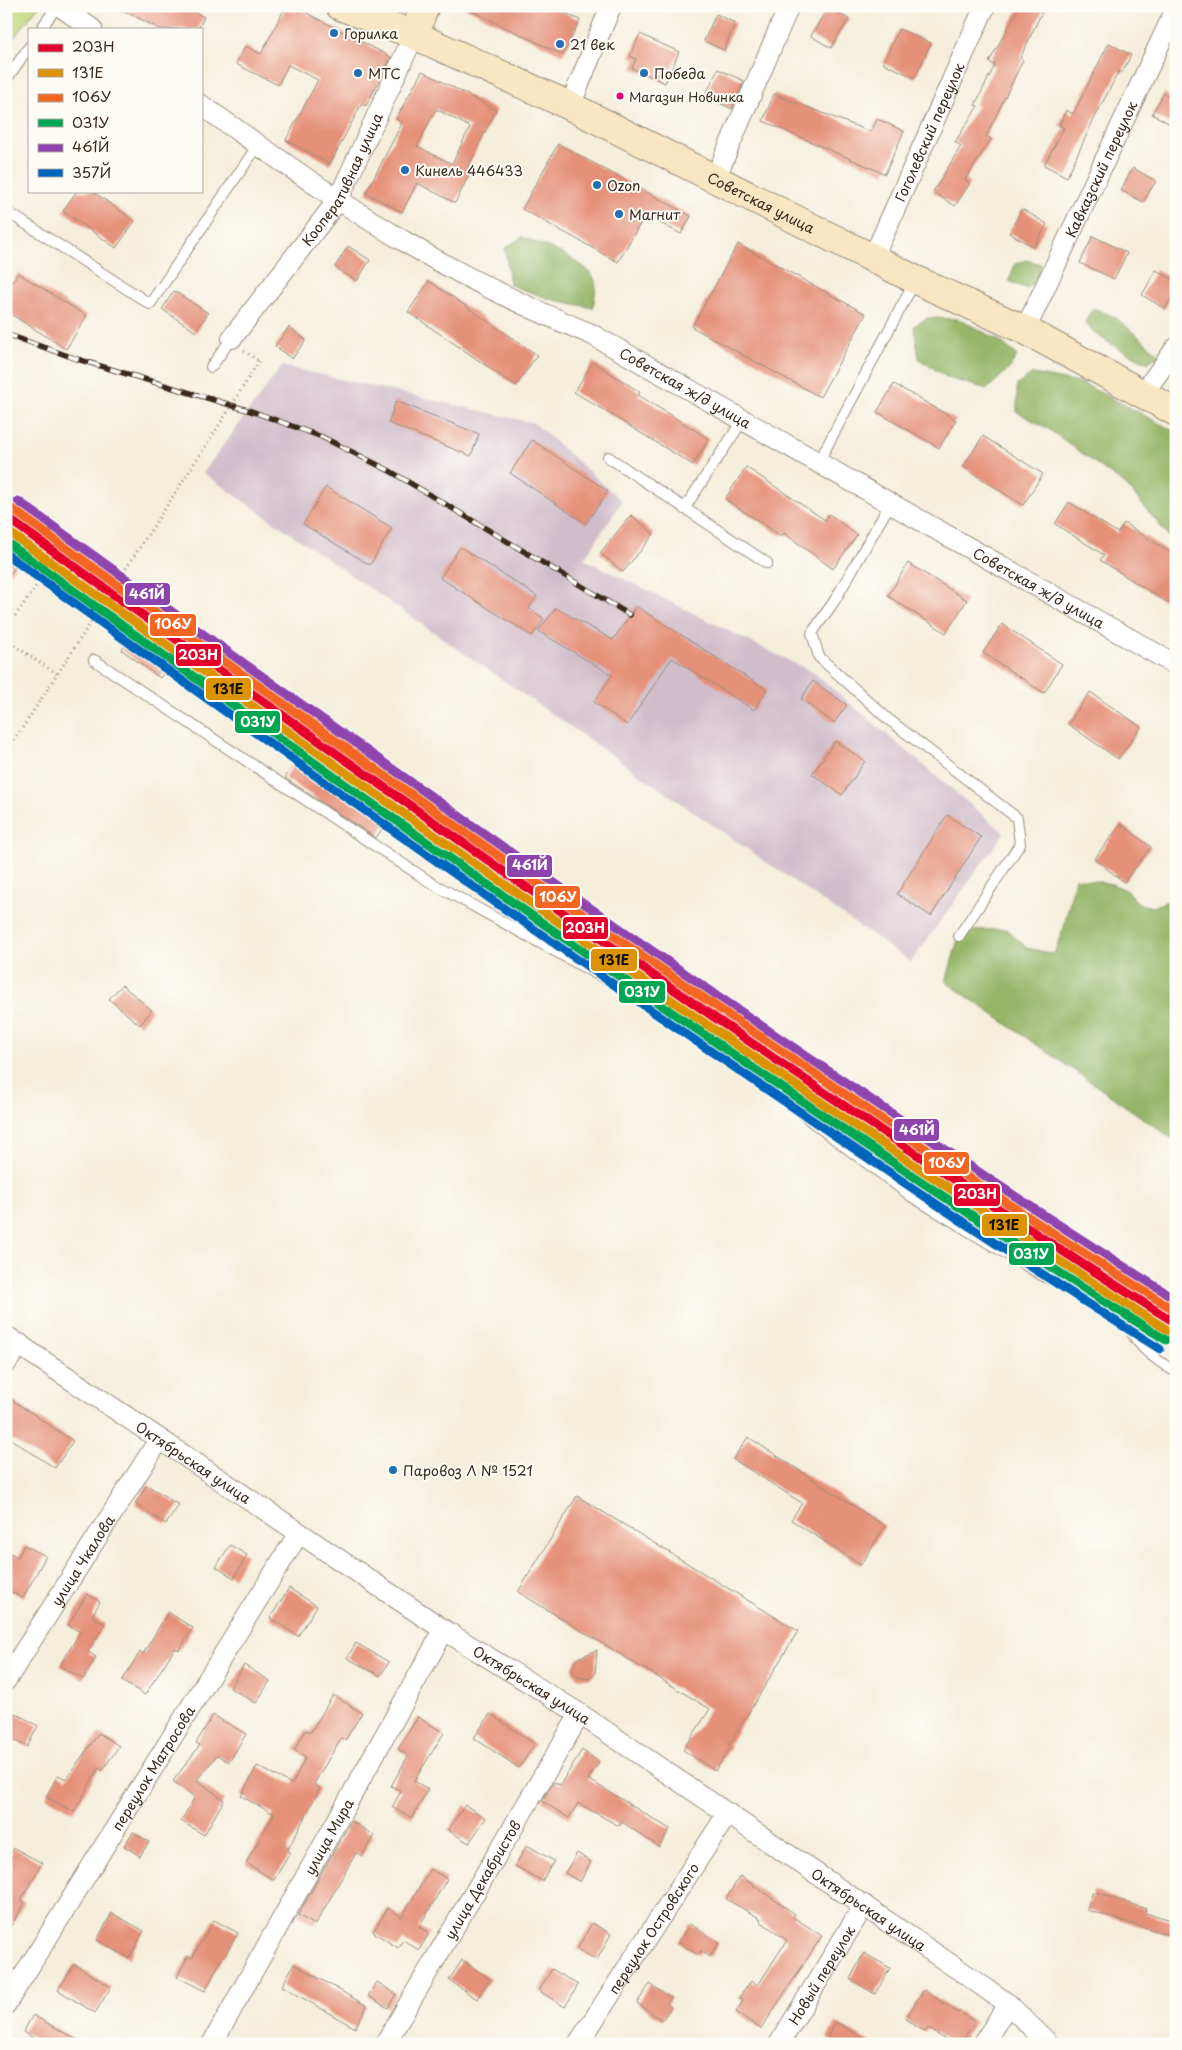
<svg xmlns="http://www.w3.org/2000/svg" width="1182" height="2050" viewBox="0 0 1182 2050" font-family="'Playpen Sans',sans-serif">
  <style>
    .industrial { fill: #d1bdca }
    .green { fill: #bed579; stroke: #7c804c }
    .forest { fill: #96b669; stroke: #687044 }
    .building { fill: #e59078; fill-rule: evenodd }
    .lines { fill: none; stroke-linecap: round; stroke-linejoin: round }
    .lane-casing { stroke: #988c7c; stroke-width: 12 }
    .street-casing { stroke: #988c7c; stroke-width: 22 }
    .secondary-casing { stroke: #988c7c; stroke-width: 30 }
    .path { stroke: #988c7c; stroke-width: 3; stroke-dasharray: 1 4; stroke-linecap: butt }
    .lane { stroke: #fff; stroke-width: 10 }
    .street { stroke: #fff; stroke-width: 20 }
    .secondary { stroke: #f9e7c3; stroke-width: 28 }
    .rail-casing { stroke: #3b2a1e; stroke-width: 5.5 }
    .rail { stroke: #fdfcf7; stroke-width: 4; stroke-dasharray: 11; stroke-linecap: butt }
    .path-bridge { stroke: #988c7c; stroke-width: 3; stroke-dasharray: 1 4; stroke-linecap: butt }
    .rail-1-casing { stroke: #fdfcf7; stroke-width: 12 }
    .rail-2-casing { stroke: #fdfcf7; stroke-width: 12 }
    .rail-3-casing { stroke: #fdfcf7; stroke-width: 12 }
    .rail-4-casing { stroke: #fdfcf7; stroke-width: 12 }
    .rail-5-casing { stroke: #fdfcf7; stroke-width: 12 }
    .rail-6-casing { stroke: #fdfcf7; stroke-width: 12 }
    .rail-1 { stroke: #e4002b; stroke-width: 9 }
    .rail-2 { stroke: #db9304; stroke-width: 9 }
    .rail-3 { stroke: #f26522; stroke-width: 9 }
    .rail-4 { stroke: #00a651; stroke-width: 9 }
    .rail-5 { stroke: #8e44ad; stroke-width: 9 }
    .rail-6 { stroke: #0065bd; stroke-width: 9 }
    .poi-dot { fill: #1f6fb2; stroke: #fdfcf7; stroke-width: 2 }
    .bus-dot { fill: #e5007d; stroke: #fdfcf7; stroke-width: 2 }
    .labels { text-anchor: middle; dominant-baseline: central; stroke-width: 4; stroke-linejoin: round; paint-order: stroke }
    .bus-label { font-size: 13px; fill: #3b2a1e; stroke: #fdfcf7; text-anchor: start }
    .poi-label { font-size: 14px; fill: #3b2a1e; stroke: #fdfcf7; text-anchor: start }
    .street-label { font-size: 14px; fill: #3b2a1e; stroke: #fdfcf7 }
    .line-badge { stroke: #fdfcf7; stroke-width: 2 }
    .badge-label { font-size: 14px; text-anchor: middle; font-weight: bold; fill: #fff }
    .pale-badge-label { font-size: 14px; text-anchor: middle; font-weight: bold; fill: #111 }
  </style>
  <rect width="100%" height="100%" fill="#fdfcf7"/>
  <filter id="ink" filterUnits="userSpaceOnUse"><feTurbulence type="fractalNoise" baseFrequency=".02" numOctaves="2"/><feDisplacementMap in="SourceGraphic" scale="10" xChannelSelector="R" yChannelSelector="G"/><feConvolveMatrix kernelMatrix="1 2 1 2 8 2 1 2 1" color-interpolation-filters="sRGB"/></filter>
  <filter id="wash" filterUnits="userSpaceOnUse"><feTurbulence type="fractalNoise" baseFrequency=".0096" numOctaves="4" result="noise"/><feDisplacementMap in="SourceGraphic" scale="20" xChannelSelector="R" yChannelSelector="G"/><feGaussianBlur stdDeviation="1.12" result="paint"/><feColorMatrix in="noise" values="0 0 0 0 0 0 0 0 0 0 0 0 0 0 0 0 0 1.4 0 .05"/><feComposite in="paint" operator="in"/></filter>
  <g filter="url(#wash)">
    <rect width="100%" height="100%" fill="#f5eedb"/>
    <polygon class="industrial" points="282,366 534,423 622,501 584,559 814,673 1004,833 911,962 203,473"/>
    <polygon class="green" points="6,6 39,6 6,48"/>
    <g class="forest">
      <path d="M 522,237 C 540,244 589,261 595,281 C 597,288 594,300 593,308 L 550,299 L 510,285 L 505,248 Z"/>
      <polygon points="1026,260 1041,264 1036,280 1027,289 1009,281 1015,264"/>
      <path d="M 1093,308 L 1115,317 L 1159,354 L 1148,363 C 1128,352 1098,341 1085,322 Z"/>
      <polygon points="927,318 958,319 997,339 1017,355 1010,368 987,389 948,378 919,359 914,326"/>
      <polygon points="1033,374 1084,384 1176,432 1176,545 1127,486 1050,430 1017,412 1017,385"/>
      <polygon points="1075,878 1112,884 1126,890 1139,904 1152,907 1176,898 1176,1141 946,982 959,936 978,930 1006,929 1027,948 1054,954 1064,927"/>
    </g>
    <g id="blocks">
      <g class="building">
        <polygon points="115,6 183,6 204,17 198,29 160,29"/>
        <polygon points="286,6 293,6 391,57 366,106 362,103 330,164 286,140 318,80 288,65 278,85 236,64 245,46 261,54"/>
        <polygon points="461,6 550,6 580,20 563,55"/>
        <polygon points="1020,6 1045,6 1020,58 1023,60 986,136 991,139 965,180 970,183 955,206 933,192 961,146 955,142 978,106 975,105 995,65 989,62"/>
        <polygon points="828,7 849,19 831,48 811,36"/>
        <polygon points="716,14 735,23 724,50 704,41"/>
        <polygon points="899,29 931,43 915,78 883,63"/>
        <polygon points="640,34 679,52 665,83 632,68 636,59 630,56"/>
        <polygon points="1109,43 1131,55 1122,73 1119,71 1092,123 1067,177 1044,165 1064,128 1059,125 1066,110 1073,114"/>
        <polygon points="718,69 744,81 732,109 705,96"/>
        <path d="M 422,71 L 496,110 L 466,171 L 470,173 L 455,203 L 417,183 L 402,212 L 366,193 L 402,123 L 396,119 ZM 436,109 L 470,127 L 452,164 L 417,146 Z"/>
        <polygon points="1164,93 1176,100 1176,127 1152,114"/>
        <polygon points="774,94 871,132 877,119 904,131 885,174 763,121"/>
        <polygon points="558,144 691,216 681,234 645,215 618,262 522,209"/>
        <polygon points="1133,168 1156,181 1143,202 1121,190"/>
        <polygon points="77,191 92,191 135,221 116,248 63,211"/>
        <polygon points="1022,209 1047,224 1034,247 1009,233"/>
        <polygon points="1093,236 1127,253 1114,279 1080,263"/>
        <polygon points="738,244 866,314 820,397 692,327"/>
        <polygon points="348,246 370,260 357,281 335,267"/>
        <polygon points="1156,270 1176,281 1176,290 1165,309 1142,295"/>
        <polygon points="18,273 87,316 66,349 6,311 6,291"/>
        <polygon points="429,281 537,355 516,386 408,312"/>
        <polygon points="174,291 208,313 196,332 162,309"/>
        <polygon points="289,327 306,340 292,359 275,346"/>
        <polygon points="593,362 640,392 638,395 709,439 693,465 574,392"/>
        <polygon points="894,384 956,420 939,448 877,412"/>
        <polygon points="396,401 479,434 471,456 388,423"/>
        <polygon points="983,436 1043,474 1023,505 963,467"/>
        <polygon points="532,440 608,491 586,524 510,473"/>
        <polygon points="746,467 825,520 829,514 857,535 833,569 784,533 781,536 725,499"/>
        <polygon points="326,487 392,528 370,565 303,524"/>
        <polygon points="1069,502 1118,533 1124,523 1176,556 1176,591 1168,603 1100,560 1104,555 1055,524"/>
        <polygon points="631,515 654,534 623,572 600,553"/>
        <polygon points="6,540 24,552 6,581"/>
        <polygon points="460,547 537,596 529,608 544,619 532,636 440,578"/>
        <polygon points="908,563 967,600 946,633 888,596"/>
        <polygon points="636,606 767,690 754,710 672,658 627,725 594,702 612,675 538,631 556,608 613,640"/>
        <polygon points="1002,624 1062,664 1044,693 983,653"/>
        <polygon points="132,635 171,664 160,678 122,650"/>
        <polygon points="813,681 847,705 834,723 801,699"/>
        <polygon points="1090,692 1141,727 1118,759 1068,724"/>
        <polygon points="835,741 865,761 842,795 812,774"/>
        <polygon points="306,746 397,807 376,838 285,778"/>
        <polygon points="947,815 981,837 931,916 897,894"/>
        <polygon points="1121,824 1151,847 1124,882 1094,859"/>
        <polygon points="122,985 152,1010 140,1025 109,999"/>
        <polygon points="6,1396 73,1441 55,1468 6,1436"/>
        <polygon points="748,1437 885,1526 861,1565 791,1520 802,1503 733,1459"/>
        <polygon points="147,1485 179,1505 166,1524 135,1504"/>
        <polygon points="577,1496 798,1631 729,1745 731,1747 715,1771 683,1750 710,1709 518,1592"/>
        <polygon points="24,1545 46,1556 23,1598 6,1589 6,1551 18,1557"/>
        <polygon points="230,1545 247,1555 234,1578 216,1567"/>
        <polygon points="289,1588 317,1606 298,1636 270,1618"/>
        <polygon points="87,1594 100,1602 92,1616 105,1624 88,1652 96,1657 83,1679 60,1666 80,1632 68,1625"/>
        <polygon points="168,1612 193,1628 179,1650 175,1648 145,1695 122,1681 140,1652 143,1654"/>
        <polygon points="356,1643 389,1662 380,1676 347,1658"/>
        <polygon points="597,1650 595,1674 589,1679 577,1677 572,1670 576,1659"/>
        <polygon points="244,1665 270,1681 256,1703 230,1688"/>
        <polygon points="333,1695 362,1713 345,1740 341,1738 314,1784 320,1788 287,1851 290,1853 274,1880 246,1863 274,1814 241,1796 257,1766 292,1784 306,1757 294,1750 306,1730 311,1732"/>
        <polygon points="15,1713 38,1726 27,1747 6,1736 6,1729"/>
        <polygon points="490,1714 535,1744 519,1768 474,1738"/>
        <polygon points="213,1715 246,1734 229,1762 217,1755 197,1780 224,1800 204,1835 181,1821 195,1797 173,1781 200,1745 196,1743"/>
        <polygon points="418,1717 444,1733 414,1781 428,1789 412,1818 392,1807 401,1791 391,1786 408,1756 398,1749"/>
        <polygon points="99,1733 119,1746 102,1771 99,1768 74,1812 46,1797 58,1775 66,1779"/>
        <polygon points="582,1750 599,1762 588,1779 670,1829 659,1847 622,1822 619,1826 578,1803 569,1818 542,1801 554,1782 560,1785"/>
        <polygon points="465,1805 486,1818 469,1843 448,1830"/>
        <polygon points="351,1821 374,1835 362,1856 356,1853 315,1925 298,1915"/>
        <polygon points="133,1832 149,1842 140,1856 124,1846"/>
        <polygon points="527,1845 554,1861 542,1881 515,1866"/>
        <polygon points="14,1848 42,1863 21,1900 25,1903 6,1934 6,1862"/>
        <polygon points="577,1853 591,1862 580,1882 565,1873"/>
        <polygon points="430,1869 447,1879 419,1927 429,1933 419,1950 403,1940 398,1948 373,1932 388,1908 402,1917"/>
        <polygon points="740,1876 795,1914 793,1917 822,1936 761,2029 736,2012 743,2001 739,1998 751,1981 758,1985 787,1940 760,1921 761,1919 726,1899"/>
        <polygon points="1093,1891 1146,1909 1145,1913 1176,1921 1176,1937 1087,1910"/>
        <polygon points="112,1913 144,1931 129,1958 97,1940"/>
        <polygon points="214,1920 238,1933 224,1957 223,1956 205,1991 177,1977 188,1956 192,1958"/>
        <polygon points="592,1923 611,1934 597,1960 577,1949"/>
        <polygon points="690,1924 719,1943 710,1957 701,1951 698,1955 678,1942"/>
        <polygon points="864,1953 890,1968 875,1994 850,1979"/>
        <polygon points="462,1960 490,1979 477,1999 449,1980"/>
        <polygon points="74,1964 111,1987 95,2013 58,1990"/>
        <polygon points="294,1964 367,2006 355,2028 282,1986"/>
        <polygon points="552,1969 578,1985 565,2007 539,1991"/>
        <polygon points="377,1982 396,1994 388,2008 368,1996"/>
        <polygon points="650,1984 671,1998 667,2004 671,2007 662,2020 637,2003"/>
        <polygon points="924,1990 958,2013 959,2011 975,2022 960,2044 952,2044 928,2028 925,2032 905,2019"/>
        <polygon points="33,2015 84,2044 43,2044 23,2032"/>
        <polygon points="836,2022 873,2044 837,2044 827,2038"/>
      </g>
    </g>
  </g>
  <g filter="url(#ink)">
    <use href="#blocks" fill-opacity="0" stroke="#988c7c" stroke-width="1"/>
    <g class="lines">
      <g class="lane-casing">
        <g id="lane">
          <polyline points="41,29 57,6"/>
          <polyline points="6,80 29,47"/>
          <polyline points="6,211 150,304 258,145"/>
          <polyline points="211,367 232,338"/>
          <polyline points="608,457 767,563"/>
          <polyline points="818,463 915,281"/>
          <polyline points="890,504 835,600 812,633 819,657 888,719 1017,818 1020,844 959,936"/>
          <polyline points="684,509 743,420"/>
          <path d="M 94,660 L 430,882 L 620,987 L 668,1007 L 713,1032 L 812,1122 L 911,1196 L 1045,1277 L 1125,1313 C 1130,1342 1152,1358 1176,1372"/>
        </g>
      </g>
      <g class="street-casing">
        <g id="street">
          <polyline points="60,6 92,29"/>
          <path id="s1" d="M 201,105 C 269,152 336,201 407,243 C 465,278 528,308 591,334 L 1176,665"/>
          <polyline points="570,106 611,6"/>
          <polyline points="715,179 789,6"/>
          <path id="s2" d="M 873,258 L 985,6"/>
          <path id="s3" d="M 1025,330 L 1176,9"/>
          <path id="s4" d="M 232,338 L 338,200 L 414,35"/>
          <polyline points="1142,395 1176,348"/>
          <path id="s5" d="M 6,1336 L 444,1630 L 580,1714 L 965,1974 L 1008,2004 L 1049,2044"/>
          <polyline points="6,1363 20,1344"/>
          <path id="s6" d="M 6,1680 L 159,1440"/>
          <path id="s7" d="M 6,2004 L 299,1533"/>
          <path id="s8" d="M 212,2044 L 444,1630"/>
          <path id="s9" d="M 385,2044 L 580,1714"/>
          <path id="s10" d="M 578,2044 L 728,1813"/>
          <path id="s11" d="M 779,2044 L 864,1905"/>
          <polyline points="983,2044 1008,2004"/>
        </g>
      </g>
      <g class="secondary-casing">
        <g id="secondary">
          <path id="s12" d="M 340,6 L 414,35 L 570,106 L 916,280 L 1025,330 L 1176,412"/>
          <polyline points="414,35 425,6"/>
        </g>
      </g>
      <g class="path">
        <polyline points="244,351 259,361"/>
        <polyline points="15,616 52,564 104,602"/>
        <polyline points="6,640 57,674"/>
        <polyline points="6,753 227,413"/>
      </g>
      <use href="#lane" class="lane"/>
      <use href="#street" class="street"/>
      <use href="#secondary" class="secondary"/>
      <g class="rail-casing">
        <polyline id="rail" points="6,334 77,359 254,412 322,437 390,471 630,615"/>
      </g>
      <use href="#rail" class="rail"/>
      <polyline class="path-bridge" points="227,413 259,361"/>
      <g class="rail-1-casing">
        <path id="rail-1" d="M 6,517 C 271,708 536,897 806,1080 C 928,1162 1050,1245 1176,1323"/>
      </g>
      <g class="rail-2-casing">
        <path id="rail-2" d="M 6,530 C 270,719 534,908 803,1090 C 924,1172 1046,1254 1171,1332"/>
      </g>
      <g class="rail-3-casing">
        <path id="rail-3" d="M 12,509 C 277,700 543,890 814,1073 C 933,1154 1053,1235 1176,1311"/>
      </g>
      <g class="rail-4-casing">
        <path id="rail-4" d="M 6,542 C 268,731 531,918 799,1099 C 920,1181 1041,1263 1166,1340"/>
      </g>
      <g class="rail-5-casing">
        <path id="rail-5" d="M 18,501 C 283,692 550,883 821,1066 C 939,1145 1055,1225 1176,1299"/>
      </g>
      <g class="rail-6-casing">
        <path id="rail-6" d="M 6,554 C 265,741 525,926 790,1105 C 912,1188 1034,1271 1160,1349"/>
      </g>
      <use href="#rail-1" class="rail-1"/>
      <use href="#rail-2" class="rail-2"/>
      <use href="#rail-3" class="rail-3"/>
      <use href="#rail-4" class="rail-4"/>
      <use href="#rail-5" class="rail-5"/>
      <use href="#rail-6" class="rail-6"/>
    </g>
  </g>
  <g class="poi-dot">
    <circle cx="334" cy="33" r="5"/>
    <circle cx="560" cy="44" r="5"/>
    <circle cx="358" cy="73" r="5"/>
    <circle cx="644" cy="73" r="5"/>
    <circle cx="405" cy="170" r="5"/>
    <circle cx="597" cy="185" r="5"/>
    <circle cx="619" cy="214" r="5"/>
    <circle cx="393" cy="1470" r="5"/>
  </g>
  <circle class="bus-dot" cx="620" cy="96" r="4.5"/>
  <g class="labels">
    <g class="bus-label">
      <text x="629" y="96">Магазин Новинка</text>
    </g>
    <g class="poi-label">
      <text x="344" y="33">Горилка</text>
      <text x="570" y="44">21 век</text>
      <text x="368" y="73">МТС</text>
      <text x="654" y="73">Победа</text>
      <text x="415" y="170">Кинель 446433</text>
      <text x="607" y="185">Ozon</text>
      <text x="629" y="214">Магнит</text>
      <text x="403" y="1470">Паровоз Л № 1521</text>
    </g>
    <g class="street-label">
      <text stroke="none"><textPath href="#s2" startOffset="138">Гоголевский переулок</textPath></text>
      <text stroke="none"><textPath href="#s3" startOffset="178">Кавказский переулок</textPath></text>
      <text stroke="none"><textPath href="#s4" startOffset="194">Кооперативная улица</textPath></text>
      <text stroke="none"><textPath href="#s12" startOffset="465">Советская улица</textPath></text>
      <text stroke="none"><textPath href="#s1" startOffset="562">Советская ж/д улица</textPath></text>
      <text stroke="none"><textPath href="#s1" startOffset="968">Советская ж/д улица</textPath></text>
      <text stroke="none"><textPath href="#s5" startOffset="226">Октябрьская улица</textPath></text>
      <text stroke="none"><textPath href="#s6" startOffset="142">улица Чкалова</textPath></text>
      <text stroke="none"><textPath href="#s5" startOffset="631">Октябрьская улица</textPath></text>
      <text stroke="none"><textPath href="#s7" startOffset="278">переулок Матросова</textPath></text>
      <text stroke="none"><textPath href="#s8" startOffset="238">улица Мира</textPath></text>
      <text stroke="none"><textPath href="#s9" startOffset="191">улица Декабристов</textPath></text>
      <text stroke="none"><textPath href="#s5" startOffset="1036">Октябрьская улица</textPath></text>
      <text stroke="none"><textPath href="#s10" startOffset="138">переулок Островского</textPath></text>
      <text stroke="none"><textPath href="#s11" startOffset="81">Новый переулок</textPath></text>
    </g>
  </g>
  <g class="line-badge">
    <rect x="124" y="582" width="47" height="24" rx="5" fill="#8e44ad"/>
    <rect x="149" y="613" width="48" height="24" rx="5" fill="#f26522"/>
    <rect x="175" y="643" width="47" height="24" rx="5" fill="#e4002b"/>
    <rect x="205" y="677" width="47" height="24" rx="5" fill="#db9304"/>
    <rect x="234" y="710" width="47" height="24" rx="5" fill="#00a651"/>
    <rect x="506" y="854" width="47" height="24" rx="5" fill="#8e44ad"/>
    <rect x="534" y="885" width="47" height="24" rx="5" fill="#f26522"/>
    <rect x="562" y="916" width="47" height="24" rx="5" fill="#e4002b"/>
    <rect x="590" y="948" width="48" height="24" rx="5" fill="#db9304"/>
    <rect x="618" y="980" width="48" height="24" rx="5" fill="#00a651"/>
    <rect x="893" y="1118" width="47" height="24" rx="5" fill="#8e44ad"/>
    <rect x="923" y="1151" width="47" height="24" rx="5" fill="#f26522"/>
    <rect x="953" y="1183" width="48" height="24" rx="5" fill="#e4002b"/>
    <rect x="981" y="1213" width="47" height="24" rx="5" fill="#db9304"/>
    <rect x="1008" y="1242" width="47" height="24" rx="5" fill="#00a651"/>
  </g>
  <g class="badge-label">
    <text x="147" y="599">461Й</text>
    <text x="173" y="629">106У</text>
    <text x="198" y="660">203Н</text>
    <text x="258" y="727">031У</text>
    <text x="530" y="870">461Й</text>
    <text x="558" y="902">106У</text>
    <text x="585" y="933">203Н</text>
    <text x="642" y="997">031У</text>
    <text x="917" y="1135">461Й</text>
    <text x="947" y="1168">106У</text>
    <text x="977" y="1199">203Н</text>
    <text x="1031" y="1259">031У</text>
  </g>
  <g class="pale-badge-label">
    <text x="228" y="694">131Е</text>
    <text x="614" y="965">131Е</text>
    <text x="1004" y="1230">131Е</text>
  </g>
  <rect width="1182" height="2050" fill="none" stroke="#fdfcf7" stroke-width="25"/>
  <rect x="28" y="28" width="175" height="165" fill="#fdfcf7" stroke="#afa8a0"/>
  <rect x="38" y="44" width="25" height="8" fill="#e4002b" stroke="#afa8a0"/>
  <text x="72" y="52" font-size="15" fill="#3b2a1e">203Н</text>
  <rect x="38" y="69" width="25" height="8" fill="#db9304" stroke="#afa8a0"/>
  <text x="72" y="78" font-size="15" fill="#3b2a1e">131Е</text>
  <rect x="38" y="94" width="25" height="8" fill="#f26522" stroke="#afa8a0"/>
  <text x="72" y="102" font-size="15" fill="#3b2a1e">106У</text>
  <rect x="38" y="119" width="25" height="8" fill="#00a651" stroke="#afa8a0"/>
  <text x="72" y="128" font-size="15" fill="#3b2a1e">031У</text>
  <rect x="38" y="144" width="25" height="8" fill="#8e44ad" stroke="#afa8a0"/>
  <text x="72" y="152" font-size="15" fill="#3b2a1e">461Й</text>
  <rect x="38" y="169" width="25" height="8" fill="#0065bd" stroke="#afa8a0"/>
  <text x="72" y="178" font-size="15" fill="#3b2a1e">357Й</text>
</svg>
